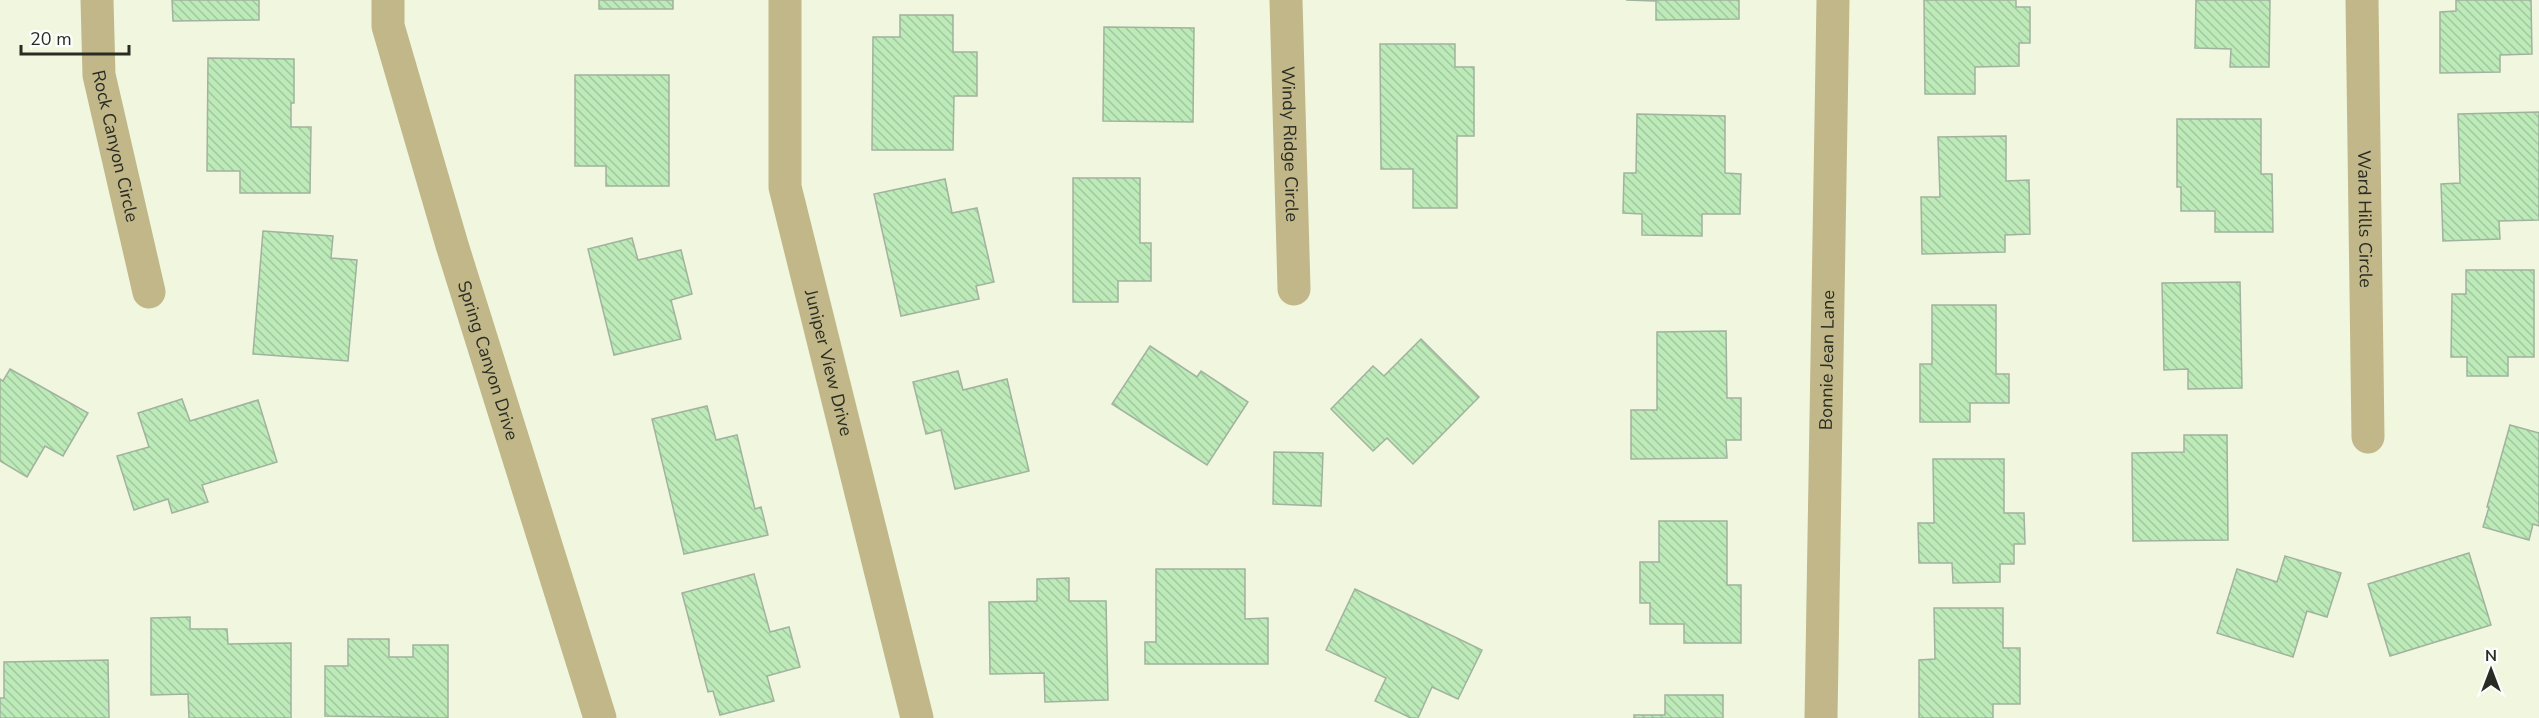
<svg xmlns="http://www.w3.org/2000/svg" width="2539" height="718" viewBox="0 0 2539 718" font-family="'Nunito Sans',sans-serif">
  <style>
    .building { fill: url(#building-back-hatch); stroke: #a1b29f; stroke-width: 1.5 }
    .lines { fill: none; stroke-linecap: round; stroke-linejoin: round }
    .minor { stroke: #c1b788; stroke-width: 33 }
    .labels { text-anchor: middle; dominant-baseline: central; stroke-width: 4.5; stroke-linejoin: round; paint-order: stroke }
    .street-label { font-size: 18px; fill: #292c23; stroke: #fff }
  </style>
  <defs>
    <pattern id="building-back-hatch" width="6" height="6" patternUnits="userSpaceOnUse" patternTransform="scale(1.5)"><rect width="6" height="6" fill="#bceab8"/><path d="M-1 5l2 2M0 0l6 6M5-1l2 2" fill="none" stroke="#a2c99e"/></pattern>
  </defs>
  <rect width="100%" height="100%" fill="#f0f7de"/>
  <g class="building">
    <polygon points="172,0 259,0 259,20 173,21"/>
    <rect x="599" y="0" width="74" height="9"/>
    <polygon points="1626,0 1739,0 1739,19 1656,20 1656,1"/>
    <polygon points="1924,0 2016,0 2016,7 2030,7 2030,43 2019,43 2019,66 1975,67 1975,94 1925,94"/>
    <polygon points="2196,0 2270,0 2269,67 2230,67 2231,49 2195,48"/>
    <polygon points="2456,0 2531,0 2532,54 2500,55 2500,72 2440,73 2440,12 2456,11"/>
    <polygon points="900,15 953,15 953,52 977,52 977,96 954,96 953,150 872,150 873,37 900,37"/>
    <polygon points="1104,27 1194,28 1193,122 1103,121"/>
    <polygon points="1380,44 1455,44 1455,67 1474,67 1474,136 1457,136 1457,208 1413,208 1413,169 1381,169"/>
    <polygon points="208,58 294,59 294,103 291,103 291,127 311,127 310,193 240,193 240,171 207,171"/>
    <polygon points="575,75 669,75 669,186 606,186 606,166 575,166"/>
    <polygon points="2539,112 2539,220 2499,221 2500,239 2443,241 2441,184 2460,183 2458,114"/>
    <polygon points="1637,114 1725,116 1725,173 1741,174 1740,214 1702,214 1702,236 1642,235 1642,214 1623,213 1624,173 1636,173"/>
    <polygon points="2177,119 2261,119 2261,174 2272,174 2273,232 2215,232 2215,211 2181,211 2181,187 2177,187"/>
    <polygon points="2006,136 2006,181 2029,180 2030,234 2005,235 2005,252 1922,254 1921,197 1940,197 1938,137"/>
    <polygon points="1073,178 1140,178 1140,243 1151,243 1151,281 1118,281 1118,302 1073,302"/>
    <polygon points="945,179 952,213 977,208 994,282 976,286 979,299 901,316 874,194"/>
    <polygon points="263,231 333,236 331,258 357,260 348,361 253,354"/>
    <polygon points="632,238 638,260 681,250 692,294 671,300 681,339 614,355 588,249"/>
    <polygon points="2466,270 2534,270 2534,357 2508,357 2508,376 2467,376 2467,357 2451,357 2452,294 2466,294"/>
    <polygon points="2240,282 2242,388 2188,389 2188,369 2164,370 2162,283"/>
    <polygon points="1932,305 1996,305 1996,374 2009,374 2009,403 1970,403 1970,422 1920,422 1920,364 1932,364"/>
    <polygon points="1726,331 1727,398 1741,398 1741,440 1726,440 1727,458 1631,459 1631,410 1657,410 1657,332"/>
    <polygon points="1421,339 1479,397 1413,464 1387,438 1373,451 1331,409 1373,366 1384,376"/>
    <polygon points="1150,346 1197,377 1201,371 1248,402 1207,465 1112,404"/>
    <polygon points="10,369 88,413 63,456 45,446 27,477 0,461 0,379 3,381"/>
    <polygon points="958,371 963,390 1007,379 1029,471 955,489 941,430 926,434 913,382"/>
    <polygon points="182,399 190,421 258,400 277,462 202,485 208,502 172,513 168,499 134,510 117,456 149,447 138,413"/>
    <polygon points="707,406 716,440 737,435 755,509 761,507 768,535 684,554 652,419"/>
    <polygon points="2510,425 2539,433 2539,526 2533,524 2529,540 2483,527 2489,507 2487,507"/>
    <polygon points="2184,435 2227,435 2228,540 2133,541 2132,453 2184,452"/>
    <polygon points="1274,452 1323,453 1321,506 1273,504"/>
    <polygon points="1933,459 2004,459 2004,513 2024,513 2025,544 2014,544 2014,564 2000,564 2000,582 1953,583 1952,563 1919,563 1918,523 1934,523"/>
    <polygon points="1659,521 1727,521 1727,585 1741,585 1741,643 1684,643 1684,624 1650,624 1650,603 1640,603 1640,562 1659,562"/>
    <polygon points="2469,553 2491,625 2390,656 2368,584"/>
    <polygon points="2285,556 2341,573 2327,617 2307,611 2293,657 2217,633 2237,569 2277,582"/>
    <polygon points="1156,569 1245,569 1245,619 1268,618 1268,664 1145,664 1145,642 1156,642"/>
    <polygon points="754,574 770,632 789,627 800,667 767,676 774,701 720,715 713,691 708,692 682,593"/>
    <polygon points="1069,578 1069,601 1106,601 1108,700 1045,702 1044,673 990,674 989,602 1037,601 1037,579"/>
    <polygon points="1355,589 1482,650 1458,699 1432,687 1418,718 1411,718 1375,701 1386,678 1326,650"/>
    <polygon points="1934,608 2003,608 2003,648 2020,648 2020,704 1993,704 1993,718 1919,718 1919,660 1935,659"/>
    <polygon points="190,617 190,629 227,629 228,644 291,643 291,718 189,718 188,694 151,695 151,618"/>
    <polygon points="348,639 389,639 389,657 413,657 413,645 448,645 448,718 325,716 325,666 348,666"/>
    <polygon points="108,660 109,718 0,718 0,698 4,698 4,662"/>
    <polygon points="1665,695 1723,695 1723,718 1634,718 1634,715 1665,715"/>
  </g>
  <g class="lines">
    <g class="minor">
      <path id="s1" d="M 97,0 L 99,75 L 149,292"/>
      <path id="s2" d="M 388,0 L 388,26 L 452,245 L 600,718"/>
      <path id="s3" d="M 785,0 L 785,187 L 917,718"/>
      <path id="s4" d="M 1286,0 L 1294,289"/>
      <path id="s5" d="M 2362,0 L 2368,437"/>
      <path id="s6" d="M 1821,718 L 1833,0"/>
    </g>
  </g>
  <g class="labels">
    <g class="street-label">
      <text stroke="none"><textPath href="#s4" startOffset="144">Windy Ridge Circle</textPath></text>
      <text stroke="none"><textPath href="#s1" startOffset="148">Rock Canyon Circle</textPath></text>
      <text stroke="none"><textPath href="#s5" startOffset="219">Ward Hills Circle</textPath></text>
      <text stroke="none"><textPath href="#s6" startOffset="358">Bonnie Jean Lane</textPath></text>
      <text stroke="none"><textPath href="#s2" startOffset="375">Spring Canyon Drive</textPath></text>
      <text stroke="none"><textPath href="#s3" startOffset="368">Juniper View Drive</textPath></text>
    </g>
  </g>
  <g transform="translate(2491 670)" stroke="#ffffff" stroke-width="4.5" paint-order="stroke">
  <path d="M0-4.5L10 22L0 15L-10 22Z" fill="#292c23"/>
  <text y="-9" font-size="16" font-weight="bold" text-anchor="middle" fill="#292c23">N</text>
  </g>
  <path d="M21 45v9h108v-9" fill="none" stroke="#292c23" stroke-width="3"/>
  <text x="30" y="45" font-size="18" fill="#292c23" stroke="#ffffff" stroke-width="4.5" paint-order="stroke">20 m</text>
</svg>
